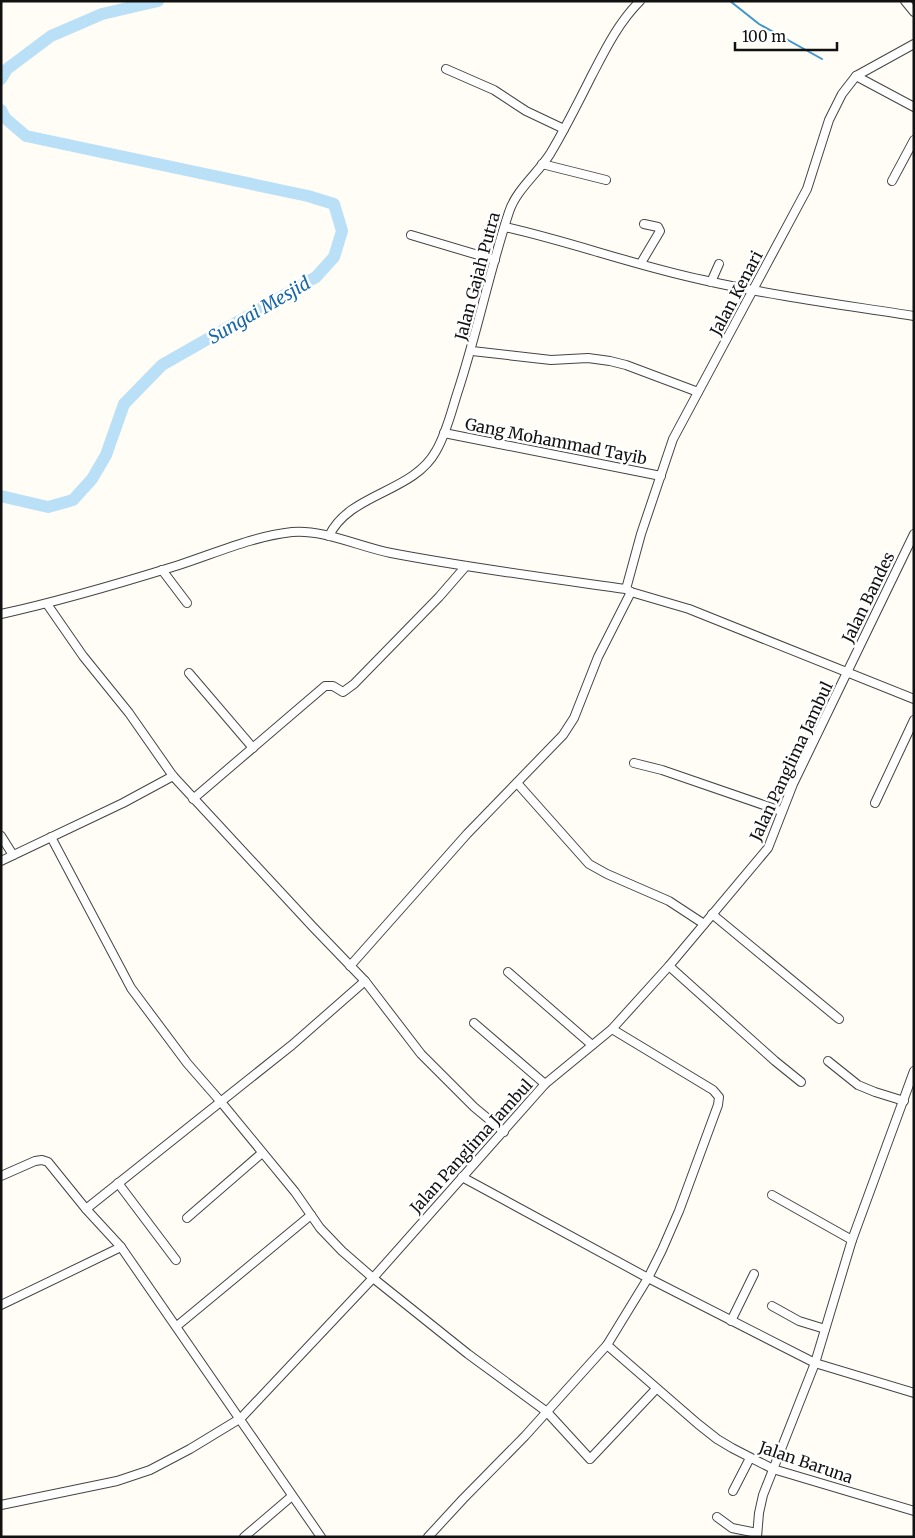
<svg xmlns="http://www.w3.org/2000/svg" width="915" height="1538" viewBox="0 0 915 1538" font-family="Merriweather,serif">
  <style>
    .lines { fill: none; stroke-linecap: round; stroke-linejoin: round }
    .stream { stroke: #3f96cf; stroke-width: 2 }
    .river { stroke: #b9e0f7; stroke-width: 12 }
    .minor-casing { stroke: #444; stroke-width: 10 }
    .minor { stroke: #fff; stroke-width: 8 }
    .labels { text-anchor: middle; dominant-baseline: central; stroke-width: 5; stroke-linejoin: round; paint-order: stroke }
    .street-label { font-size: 16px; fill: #111; stroke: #fff }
    .water-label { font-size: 18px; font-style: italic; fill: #1768a6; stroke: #fff }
  </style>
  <rect width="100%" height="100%" fill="#fffdf5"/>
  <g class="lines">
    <polyline class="stream" points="730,1 759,24 822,59"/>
    <g class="river">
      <polyline points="1,79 7,69 51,36 102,14 158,1"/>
      <polyline points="1,110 5,118 26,136 308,196 334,204 342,231 334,257 316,277 162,365 124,404 106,455 92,479 73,500 48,507 1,496"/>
    </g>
    <g class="minor-casing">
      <g id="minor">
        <polyline points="905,1 914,12"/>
        <polyline points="446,69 494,90 526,111 564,129"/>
        <polyline points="856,76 914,107"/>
        <polyline points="542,164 606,180"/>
        <polyline points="892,181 914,140"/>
        <path d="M 505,227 C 572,242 636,266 703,280 C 773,296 844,305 914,316"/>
        <polyline points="411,235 495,260"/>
        <polyline points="641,263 660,231 658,227 644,224"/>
        <polyline points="711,282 719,264"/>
        <polyline points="472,351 551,360 588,358 610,361 626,365 698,392"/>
        <polyline points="444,433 661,476"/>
        <path d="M 329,536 C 349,493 413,493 436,451 C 446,434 451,413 457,394 C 477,334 489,272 509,212 C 516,190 538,173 550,154 C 565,129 578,103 591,77 C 605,50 618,23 640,1"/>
        <polyline points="162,570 187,603"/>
        <polyline points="626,589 641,534 673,439 807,189 829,120 842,94 856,76 914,44"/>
        <polyline points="47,604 83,656 129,713 173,776 313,927 365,981 421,1054 474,1107 504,1132"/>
        <path d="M 1,614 C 61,601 121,583 179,565 C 216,553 254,536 292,532 C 323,529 360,547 391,553 C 469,568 547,578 626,589 L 631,592 L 689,609 L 914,699"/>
        <polyline points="189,673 253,748"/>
        <polyline points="634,763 662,770 781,811"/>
        <polyline points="517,783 589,864 607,874 669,901 704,924"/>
        <polyline points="193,799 325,686 333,686 343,692 354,684 439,597 466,566"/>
        <polyline points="875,803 914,720"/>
        <polyline points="1,836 13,855"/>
        <polyline points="51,837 131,988 187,1063 221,1102 295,1192 320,1228 342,1251 373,1278 468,1354 547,1412 590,1459 656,1389"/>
        <polyline points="1,861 123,803 173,776"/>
        <polyline points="712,914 839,1019"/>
        <polyline points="350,966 467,834 563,735 574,718 598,657 631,592"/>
        <polyline points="669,966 775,1061 801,1082"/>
        <polyline points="508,972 592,1045"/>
        <polyline points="474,1023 545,1084"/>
        <polyline points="828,1061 858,1085 875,1092 904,1101"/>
        <polyline points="1,1176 35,1161 42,1160 48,1162 86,1209 121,1247 321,1537"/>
        <polyline points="462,1177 648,1278 815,1363 914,1393"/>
        <polyline points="118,1183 176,1260"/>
        <polyline points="772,1195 852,1240"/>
        <polyline points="86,1209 292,1045 365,981"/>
        <polyline points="187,1218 262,1153"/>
        <polyline points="1,1305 121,1247"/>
        <polyline points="772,1306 799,1321 825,1329"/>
        <polyline points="731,1321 754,1274"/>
        <polyline points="177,1326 311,1215"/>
        <polyline points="607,1345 698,1424 717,1439 732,1448 773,1469 914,1511"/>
        <polyline points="733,1491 750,1458"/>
        <polyline points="1,1505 117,1481 150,1470 190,1449 241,1418 373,1278 545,1084 612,1029 669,966 768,848 793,784 914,534"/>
        <polyline points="717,1517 732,1528 757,1533"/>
        <polyline points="244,1537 292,1496"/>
        <polyline points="428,1537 463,1499 525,1436 607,1345 648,1278 662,1250 679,1211 718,1105 719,1097 713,1090 612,1029"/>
        <polyline points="757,1537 759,1513 763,1495 815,1363 852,1240 914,1071"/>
      </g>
    </g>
    <use href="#minor" class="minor"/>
  </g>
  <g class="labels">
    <g class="street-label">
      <text transform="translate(477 276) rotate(-75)">Jalan Gajah Putra</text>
      <text transform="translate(736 293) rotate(-62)">Jalan Kenari</text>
      <text transform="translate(556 441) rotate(11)">Gang Mohammad Tayib</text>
      <text transform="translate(868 597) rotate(-64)">Jalan Bandes</text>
      <text transform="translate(791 761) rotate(-65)">Jalan Panglima Jambul</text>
      <text transform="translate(471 1146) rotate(-48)">Jalan Panglima Jambul</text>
      <text transform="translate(806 1462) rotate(19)">Jalan Baruna</text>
    </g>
    <g class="water-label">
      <text transform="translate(259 310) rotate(-30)">Sungai Mesjid</text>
    </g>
  </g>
  <rect width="915" height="1538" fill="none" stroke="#111111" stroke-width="5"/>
  <path d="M735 42v8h102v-8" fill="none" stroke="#111111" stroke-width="2.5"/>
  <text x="742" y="42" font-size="15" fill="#111111" stroke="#ffffff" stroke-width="4" paint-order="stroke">100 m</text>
</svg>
